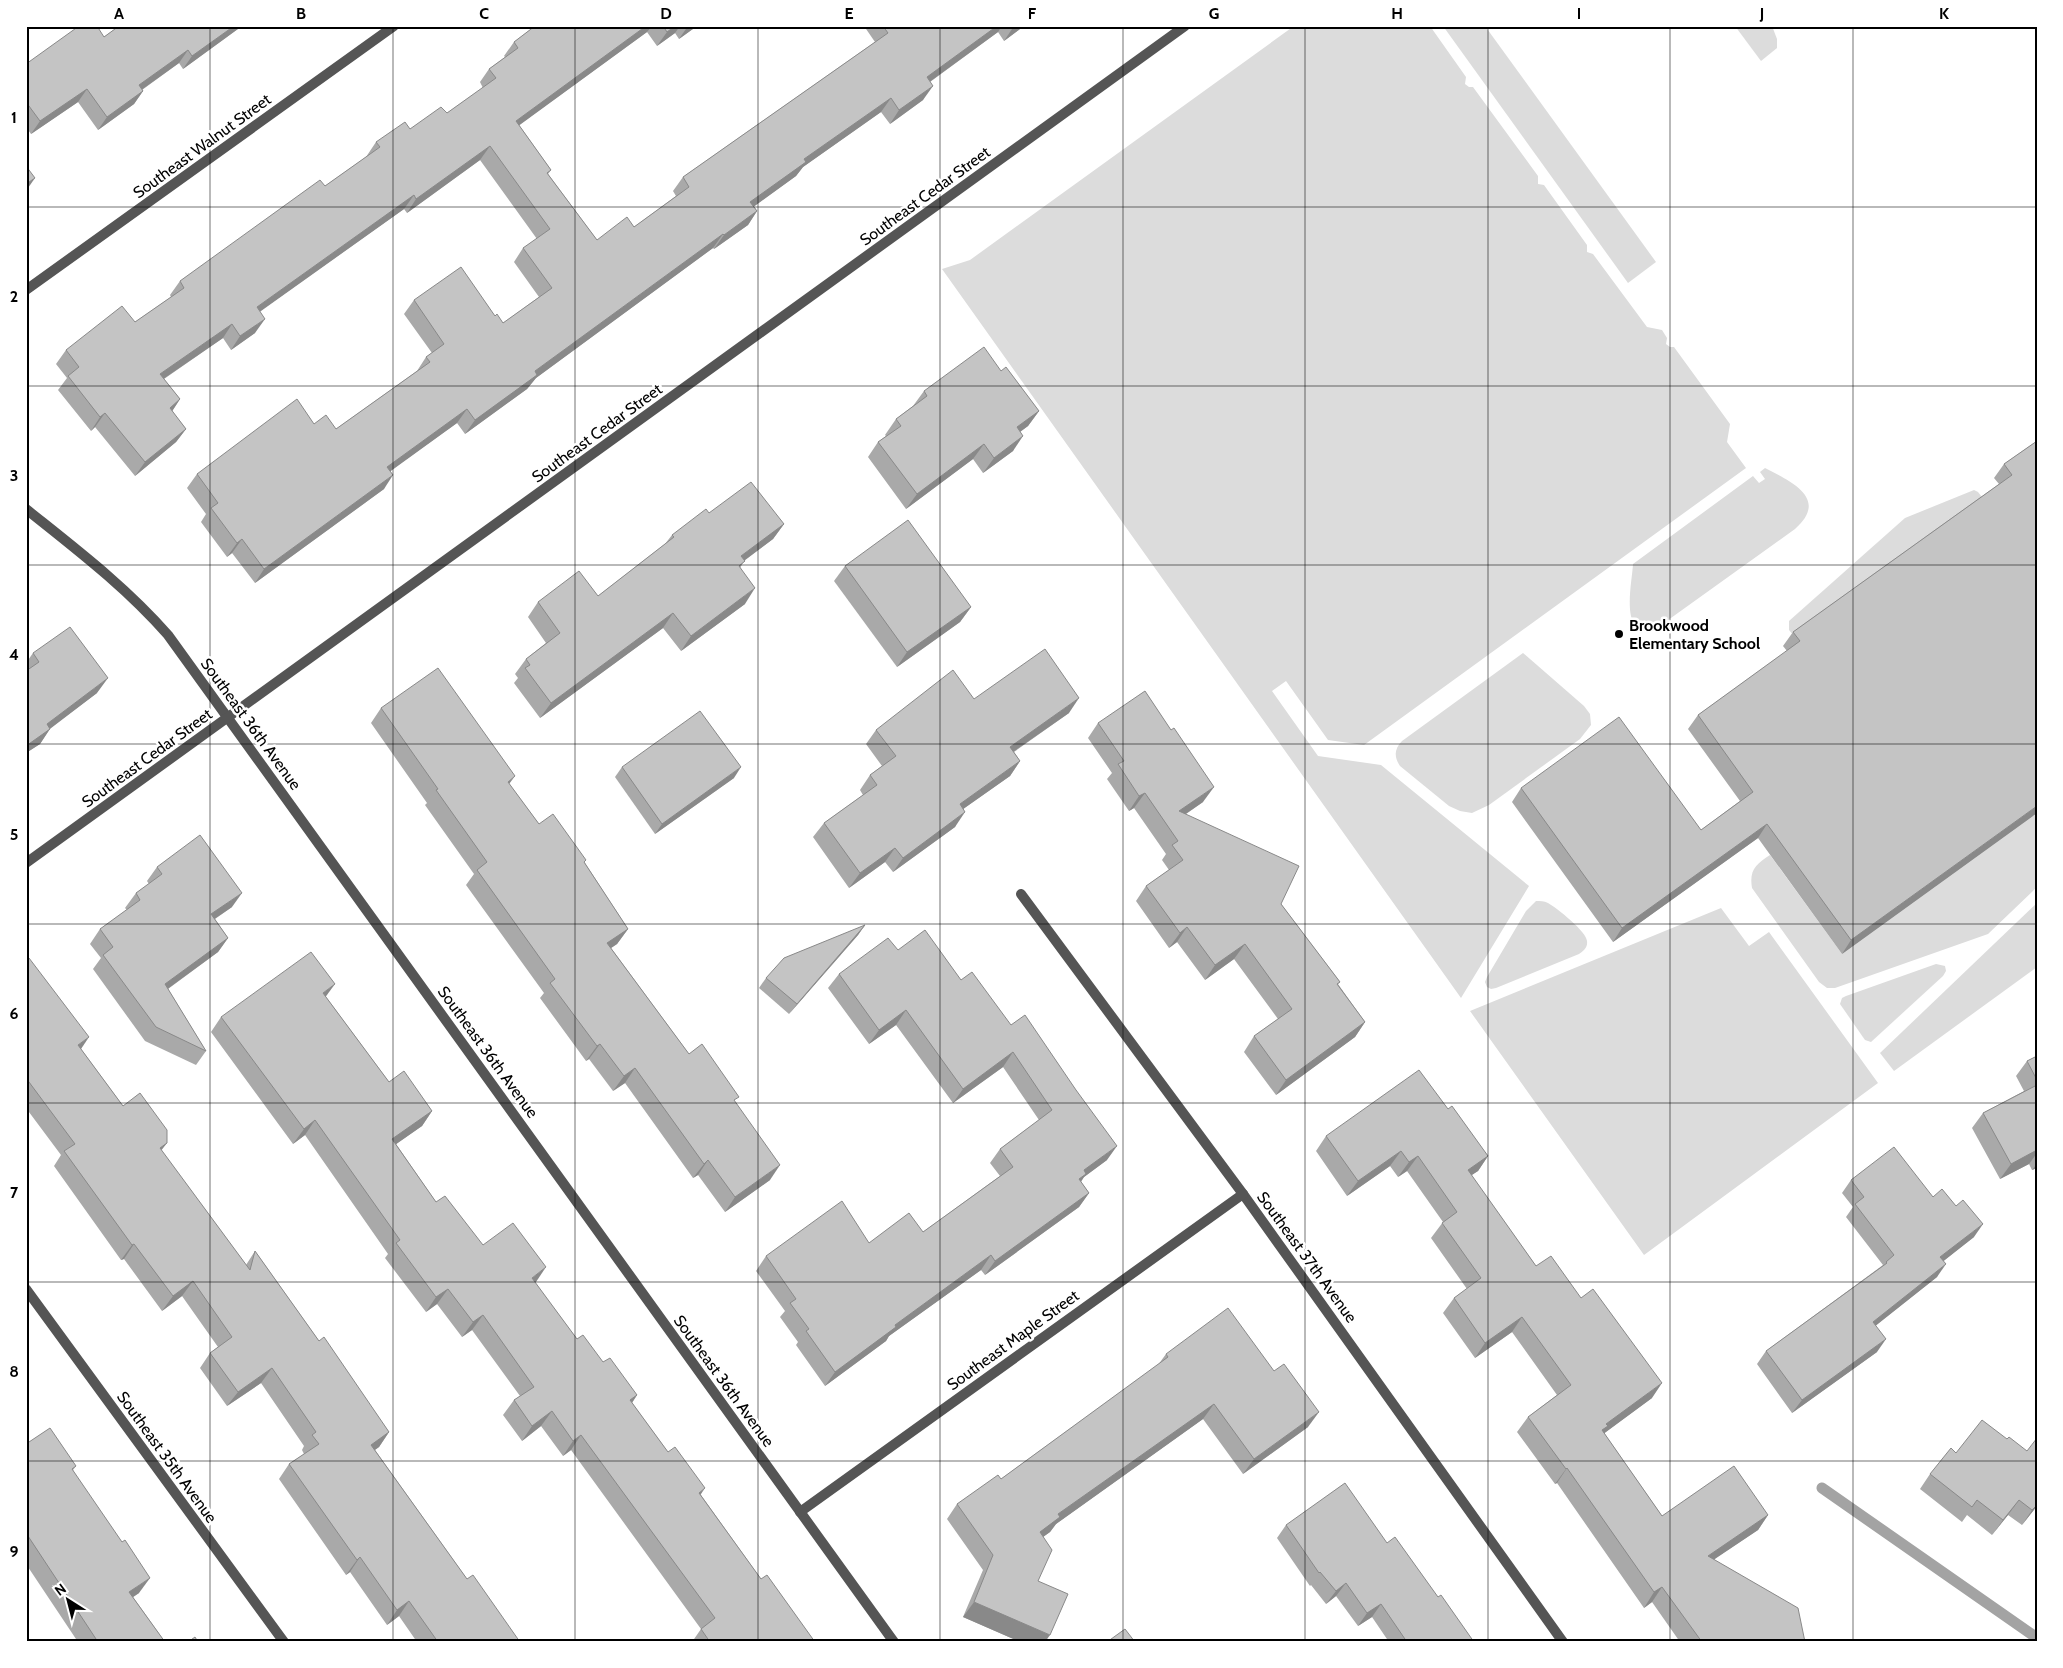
<svg xmlns="http://www.w3.org/2000/svg" width="2063" height="1668" viewBox="0 0 2063 1668" font-family="Cabin,sans-serif">
  <style>
    .green { fill: #dcdcdc }
    .lines { fill: none; stroke-linecap: round; stroke-linejoin: round }
    .stream { stroke: #a3a3a3; stroke-width: 11 }
    .minor { stroke: #555; stroke-width: 10 }
    .wall { fill: #a9a9a9 }
    .shaded-wall { fill: #898989 }
    .building { fill: #c4c4c4; stroke: #898989 }
    .grid { fill: none; stroke: #000; stroke-width: 1; stroke-opacity: 0.55 }
    .poi-dot { fill: #000; stroke: #fff; stroke-width: 2 }
    .labels { text-anchor: middle; dominant-baseline: central; stroke-width: 5; stroke-linejoin: round; paint-order: stroke }
    .street-label { font-size: 16px; fill: #000; stroke: #fff }
    .poi-label { font-size: 16px; font-weight: bold; fill: #000; stroke: #fff; text-anchor: start }
    .neatline { fill: none; stroke: #000; stroke-width: 2 }
    .grid-label { font-size: 16px; text-anchor: middle; font-weight: bold; fill: #000 }
  </style>
  <rect width="100%" height="100%" fill="#fff"/>
  <g class="green">
    <polygon points="1294,26 1430,26 1466,77 1465,84 1469,87 1473,87 1538,176 1538,184 1544,185 1587,245 1587,252 1593,254 1647,327 1662,330 1667,338 1666,344 1670,347 1674,347 1730,424 1727,442 1746,468 1364,745 1328,740 1286,681 1272,691 1318,756 1381,765 1529,886 1461,998 942,269 970,260"/>
    <polygon points="1443,26 1485,26 1656,262 1628,283"/>
    <polygon points="1735,26 1772,26 1777,39 1777,48 1761,61"/>
    <path d="M 1765,468 C 1790,481 1830,498 1795,529 L 1657,628 C 1618,643 1632,584 1633,564 L 1753,476 L 1759,483 L 1765,479 L 1760,472 Z"/>
    <polygon points="1974,490 1978,492 1985,501 1795,637 1789,630 1789,621 1905,518"/>
    <path d="M 1523,653 L 1584,706 L 1590,714 L 1591,725 L 1580,739 L 1489,805 L 1472,813 L 1460,811 L 1449,806 L 1400,766 C 1394,757 1394,749 1402,741 Z"/>
    <path d="M 2037,813 L 2037,887 L 1988,934 L 1835,988 L 1827,988 L 1819,982 L 1752,888 C 1749,870 1756,864 1770,855 L 1842,954 Z"/>
    <path d="M 1536,901 C 1540,901 1544,901 1548,903 C 1557,908 1587,932 1587,941 C 1588,948 1583,951 1579,954 L 1496,988 L 1491,989 L 1487,987 L 1485,982 L 1487,977 L 1526,911 Z"/>
    <polygon points="2037,903 2037,967 1894,1071 1880,1053"/>
    <polygon points="1721,908 1749,946 1769,932 1878,1083 1644,1255 1470,1011"/>
    <polygon points="1936,964 1945,966 1946,971 1943,976 1871,1042 1865,1040 1840,1004 1842,998 1846,996"/>
  </g>
  <g class="lines">
    <polyline class="stream" points="1822,1488 2037,1638"/>
    <g class="minor">
      <polyline points="26,290 394,26"/>
      <path d="M 26,509 C 76,549 126,587 168,635 L 894,1642"/>
      <polyline points="26,863 1185,26"/>
      <polyline points="1021,894 1243,1194 1563,1642"/>
      <polyline points="26,1289 284,1642"/>
      <polyline points="800,1512 1243,1194"/>
    </g>
  </g>
  <g class="wall">
    <polygon points="119,26 242,26 183,69 179,63 142,90 143,91 134,104 98,130 78,102 31,134 26,127 26,64 104,37"/>
    <polygon points="535,26 697,26 679,39 675,33 657,46 647,32 519,125 551,170 548,174 597,240 634,227 676,196 673,191 683,177 875,42 864,26 1024,26 1004,41 998,32 930,82 923,100 890,124 881,112 803,167 796,176 754,206 757,211 748,225 714,249 713,248 536,378 527,389 465,434 457,423 390,471 384,489 255,583 232,553 227,557 201,522 206,514 187,488 197,474 314,424 336,429 417,371 426,357 432,353 404,314 414,300 495,316 503,323 539,297 514,262 523,248 537,239 480,160 407,213 404,209 260,311 255,333 231,350 223,338 164,379 180,399 172,411 186,429 176,442 135,476 95,427 91,431 58,390 67,378 56,364 66,350 135,322 171,297 170,295 180,281 325,186 366,157 376,142 410,129 447,113 483,88 480,82 489,69 505,57 504,56 514,42"/>
    <polygon points="1001,371 1039,411 1028,426 1020,432 1013,451 983,473 973,459 906,509 868,457 878,442 886,436 885,435 896,419 913,406 924,391"/>
    <polygon points="2037,441 2037,813 1842,954 1758,838 1613,942 1512,802 1521,788 1701,830 1740,801 1688,729 1698,715 1787,651 1783,646 1793,632 1999,484 1994,478 2004,464"/>
    <polygon points="709,513 784,524 773,539 744,561 740,568 745,604 681,651 663,628 540,718 514,683 518,678 515,674 526,659 546,643 528,617 538,602 598,596 665,544 672,535"/>
    <polygon points="845,566 971,607 960,622 897,667 834,581"/>
    <polygon points="33,653 97,693 50,728 40,744 26,753 26,663"/>
    <polygon points="974,699 1069,713 1014,752 1020,761 1010,776 963,809 955,827 893,872 885,862 849,888 813,837 824,823 863,795 860,790 870,775 882,766 866,744 876,730"/>
    <polygon points="381,708 509,784 539,824 585,863 628,929 617,944 611,948 689,1054 735,1102 770,1180 725,1212 698,1175 693,1178 625,1083 613,1091 589,1059 586,1061 540,998 544,993 466,885 474,874 425,805 427,803 371,723"/>
    <polygon points="1098,723 1203,802 1186,814 1281,904 1340,982 1338,984 1365,1022 1355,1037 1276,1095 1244,1052 1254,1036 1278,1019 1234,959 1205,980 1177,942 1169,948 1136,901 1146,886 1169,870 1162,860 1166,854 1134,808 1129,811 1107,779 1112,773 1088,738"/>
    <polygon points="622,767 734,778 655,834 615,777"/>
    <polygon points="157,867 232,907 215,919 228,938 218,952 168,989 206,1051 196,1065 145,1041 93,969 101,958 90,944 100,929 127,910 125,908 136,893 149,884 147,881"/>
    <polygon points="865,925 858,935 789,1014 759,988 766,978"/>
    <polygon points="898,950 961,980 1107,1160 1084,1177 1081,1182 1089,1193 1079,1207 985,1275 981,1270 889,1336 886,1341 825,1386 796,1345 798,1342 780,1317 785,1311 756,1271 766,1256 869,1243 923,1232 1000,1176 990,1163 1000,1149 1039,1120 1003,1067 953,1103 896,1025 869,1044 828,988 839,974"/>
    <polygon points="26,960 81,1049 123,1106 167,1143 161,1150 246,1265 255,1251 319,1341 389,1432 379,1447 375,1450 467,1579 520,1642 417,1642 399,1616 387,1625 350,1572 346,1575 279,1479 289,1464 304,1454 302,1450 304,1446 261,1383 227,1406 200,1368 210,1353 218,1347 182,1296 162,1311 124,1259 121,1260 54,1166 61,1155 26,1108"/>
    <polygon points="326,997 389,1082 432,1111 422,1126 396,1144 436,1202 483,1245 535,1283 577,1339 637,1395 632,1403 668,1452 701,1495 761,1579 815,1642 692,1642 701,1629 571,1450 563,1456 541,1426 522,1441 503,1415 514,1400 520,1396 472,1330 462,1337 437,1304 426,1312 385,1258 388,1254 305,1135 293,1144 211,1032 221,1017"/>
    <polygon points="2037,1056 2037,1168 2032,1170 2029,1164 2000,1179 1972,1128 1983,1113 2024,1091 2016,1076 2027,1061"/>
    <polygon points="1448,1109 1488,1156 1478,1171 1471,1175 1536,1266 1652,1398 1604,1433 1662,1516 1768,1515 1758,1530 1714,1559 1805,1642 1680,1642 1652,1602 1644,1608 1557,1483 1555,1484 1517,1432 1528,1417 1557,1395 1512,1332 1475,1358 1443,1313 1454,1298 1467,1289 1431,1238 1443,1222 1407,1171 1398,1177 1390,1166 1347,1196 1316,1151 1326,1136"/>
    <polygon points="1851,1180 1933,1197 1974,1237 1943,1261 1937,1277 1876,1325 1877,1352 1792,1413 1757,1364 1766,1351 1883,1265 1846,1217 1853,1207 1842,1193"/>
    <polygon points="1166,1354 1308,1427 1243,1474 1203,1419 1056,1524 1050,1532 1043,1537 1038,1581 1045,1642 1020,1642 963,1617 983,1570 947,1519 957,1504 1001,1479 1158,1365"/>
    <polygon points="26,1444 76,1466 73,1470 139,1593 133,1597 165,1642 78,1642 26,1564"/>
    <polygon points="1956,1453 2037,1506 2022,1525 2008,1515 1992,1535 1967,1515 1962,1522 1920,1489 1930,1474"/>
    <polygon points="1286,1525 1387,1543 1438,1597 1474,1642 1389,1642 1372,1617 1358,1626 1336,1596 1326,1604 1311,1585 1310,1586 1277,1538"/>
  </g>
  <g class="shaded-wall">
    <polygon points="234,26 242,26 183,69 192,56"/>
    <polygon points="646,26 652,26 647,32 506,135 516,121"/>
    <polygon points="675,26 680,26 675,33 657,46 667,32"/>
    <polygon points="688,26 697,26 679,39"/>
    <polygon points="997,26 1002,26 998,32 917,91 927,77"/>
    <polygon points="1014,26 1024,26 1004,41"/>
    <polygon points="188,50 179,63 130,98 139,85"/>
    <polygon points="933,86 923,100 890,124 899,110"/>
    <polygon points="87,89 78,102 31,134 40,121"/>
    <polygon points="143,91 134,104 98,130 107,117"/>
    <polygon points="891,98 881,112 803,167 796,176 741,216 750,202 804,159"/>
    <polygon points="490,146 480,160 407,213 416,199"/>
    <polygon points="35,178 28,188 26,190 26,184"/>
    <polygon points="414,195 404,209 247,321 257,307"/>
    <polygon points="757,211 748,225 714,249 724,235"/>
    <polygon points="723,234 713,248 536,378 527,389 465,434 475,420 535,371"/>
    <polygon points="265,319 255,333 231,350 240,336"/>
    <polygon points="232,324 223,338 150,388 160,374"/>
    <polygon points="180,399 171,413 170,408"/>
    <polygon points="467,409 457,423 377,481 387,467"/>
    <polygon points="1039,411 1028,426 1006,442 1017,427"/>
    <polygon points="105,413 95,427 91,431 100,417"/>
    <polygon points="186,429 176,442 135,476 145,462"/>
    <polygon points="1023,436 1013,451 983,473 994,458"/>
    <polygon points="984,444 973,459 906,509 917,494"/>
    <polygon points="393,475 384,489 255,583 264,569"/>
    <polygon points="784,524 773,539 730,571 741,556"/>
    <polygon points="242,539 232,553 227,557 237,543"/>
    <polygon points="755,588 745,604 681,651 691,636"/>
    <polygon points="971,607 960,622 897,667 907,652"/>
    <polygon points="673,613 663,628 540,718 551,703"/>
    <polygon points="108,678 97,693 42,735 50,729 40,744 26,753 26,746 47,724"/>
    <polygon points="1079,698 1069,713 1000,761 1010,747"/>
    <polygon points="1020,761 1010,776 949,819 960,804"/>
    <polygon points="741,767 734,778 655,834 662,824"/>
    <polygon points="515,776 504,791 508,782"/>
    <polygon points="1214,787 1203,802 1168,826 1179,811"/>
    <polygon points="1145,793 1134,808 1129,811 1139,796"/>
    <polygon points="2037,806 2037,813 1842,954 1851,940"/>
    <polygon points="965,812 955,827 893,872 903,858"/>
    <polygon points="1767,824 1758,838 1613,942 1622,928"/>
    <polygon points="895,848 885,862 849,888 860,873"/>
    <polygon points="242,893 232,907 201,928 211,914"/>
    <polygon points="865,925 858,935 789,1014 797,1004"/>
    <polygon points="1187,927 1177,942 1169,948 1180,933"/>
    <polygon points="628,929 617,944 596,958 607,943"/>
    <polygon points="228,938 218,952 155,998 165,984"/>
    <polygon points="1245,944 1234,959 1205,980 1215,965"/>
    <polygon points="335,984 324,999 323,993"/>
    <polygon points="906,1010 896,1025 869,1044 879,1030"/>
    <polygon points="1365,1022 1355,1037 1276,1095 1286,1080"/>
    <polygon points="89,1037 79,1052 78,1045"/>
    <polygon points="600,1044 589,1059 586,1061 597,1046"/>
    <polygon points="1013,1052 1003,1067 953,1103 963,1089"/>
    <polygon points="635,1068 625,1083 613,1091 624,1076"/>
    <polygon points="432,1111 422,1126 382,1154 392,1139"/>
    <polygon points="315,1120 305,1135 293,1144 304,1129"/>
    <polygon points="167,1143 156,1157 160,1148"/>
    <polygon points="1117,1146 1107,1160 1084,1177 1076,1188 1069,1194 1084,1170"/>
    <polygon points="2037,1150 2037,1153 2029,1164 2000,1179 2011,1164"/>
    <polygon points="1401,1151 1390,1166 1347,1196 1358,1181"/>
    <polygon points="1418,1156 1407,1171 1398,1177 1409,1162"/>
    <polygon points="1488,1156 1478,1171 1457,1185 1468,1170"/>
    <polygon points="708,1160 698,1175 693,1178 704,1164"/>
    <polygon points="2037,1164 2037,1168 2032,1170"/>
    <polygon points="780,1165 770,1180 725,1212 735,1197"/>
    <polygon points="1089,1193 1079,1207 985,1275 995,1261"/>
    <polygon points="1983,1224 1974,1237 1931,1271 1940,1257"/>
    <polygon points="134,1244 124,1259 121,1260 132,1245"/>
    <polygon points="991,1255 981,1270 889,1336 886,1341 825,1386 835,1372 895,1325"/>
    <polygon points="1946,1264 1937,1277 1864,1335 1873,1322"/>
    <polygon points="546,1267 536,1282 521,1293 532,1278"/>
    <polygon points="193,1281 182,1296 162,1311 173,1296"/>
    <polygon points="448,1289 437,1304 426,1312 436,1297"/>
    <polygon points="483,1315 472,1330 462,1337 473,1322"/>
    <polygon points="1522,1317 1512,1332 1475,1358 1485,1343"/>
    <polygon points="1886,1339 1877,1352 1792,1413 1802,1400"/>
    <polygon points="272,1368 261,1383 227,1406 238,1392"/>
    <polygon points="1662,1383 1652,1398 1602,1435 1592,1446 1606,1424"/>
    <polygon points="637,1395 627,1410 630,1400"/>
    <polygon points="1214,1404 1203,1419 1056,1524 1050,1532 1029,1547 1040,1532 1058,1514"/>
    <polygon points="552,1411 541,1426 522,1441 532,1426"/>
    <polygon points="1319,1412 1308,1427 1243,1474 1254,1459"/>
    <polygon points="389,1432 379,1447 360,1460 371,1445"/>
    <polygon points="581,1435 571,1450 563,1456 573,1441"/>
    <polygon points="1567,1468 1557,1483 1555,1484 1566,1469"/>
    <polygon points="705,1488 695,1503 699,1493"/>
    <polygon points="2019,1500 2008,1515 1992,1535 2003,1520"/>
    <polygon points="2037,1505 2037,1506 2022,1525 2032,1510"/>
    <polygon points="1768,1515 1758,1530 1697,1571 1708,1556"/>
    <polygon points="360,1557 350,1572 346,1575 357,1560"/>
    <polygon points="150,1578 139,1593 118,1607 129,1592"/>
    <polygon points="1346,1583 1336,1596 1326,1604 1336,1591"/>
    <polygon points="1662,1587 1652,1602 1644,1608 1654,1592"/>
    <polygon points="409,1601 399,1616 387,1625 397,1610"/>
    <polygon points="974,1602 1050,1635 1045,1642 1020,1642 963,1617"/>
    <polygon points="1381,1604 1372,1617 1358,1626 1367,1613"/>
  </g>
  <g class="building">
    <polygon points="79,26 97,26 104,37 119,26 234,26 192,56 188,50 139,85 143,91 107,117 87,89 40,121 26,102 26,64"/>
    <polygon points="535,26 646,26 516,121 551,170 547,173 597,240 627,217 634,227 689,187 683,177 888,33 883,26 997,26 927,77 933,86 899,110 891,98 804,159 806,162 750,202 757,211 724,235 723,234 535,371 537,375 475,420 467,409 387,467 393,475 264,569 242,539 237,543 211,508 218,503 197,474 297,399 314,424 326,415 336,429 430,362 426,357 444,344 414,300 461,267 495,316 497,314 503,323 552,288 523,248 550,229 490,146 416,199 414,195 257,307 265,319 240,336 232,324 160,374 180,399 170,408 186,429 145,462 105,413 100,417 68,376 79,367 66,350 122,306 135,322 184,288 180,281 320,180 325,186 380,147 376,142 405,122 410,129 441,107 447,113 496,78 489,69 518,48 514,42"/>
    <polygon points="663,26 675,26 667,32"/>
    <polygon points="26,166 35,178 26,184"/>
    <polygon points="984,347 1001,371 1006,367 1039,411 1017,427 1023,436 994,458 984,444 917,494 878,442 901,426 896,419 927,396 924,391"/>
    <polygon points="2037,441 2037,806 1851,940 1767,824 1622,928 1521,788 1619,717 1701,830 1753,792 1698,715 1800,641 1793,632 2012,475 2004,464"/>
    <polygon points="751,482 784,524 741,556 745,561 739,566 755,588 691,636 673,613 551,703 525,668 530,665 526,659 560,633 538,602 579,571 598,596 674,537 672,535 706,509 709,513"/>
    <polygon points="908,520 971,607 907,652 845,566"/>
    <polygon points="70,627 108,678 47,724 50,729 26,746 26,671 39,662 33,653"/>
    <polygon points="1045,649 1079,698 1010,747 1020,761 960,804 965,812 903,858 895,848 860,873 824,823 877,785 870,775 896,756 876,730 953,670 974,699"/>
    <polygon points="438,668 515,776 508,782 539,824 553,814 586,860 584,862 628,929 607,943 689,1054 702,1044 739,1097 734,1100 780,1165 735,1197 708,1160 704,1164 635,1068 624,1076 600,1044 597,1046 550,983 555,979 477,870 487,862 436,790 438,789 381,708"/>
    <polygon points="1145,691 1171,730 1174,728 1214,787 1179,811 1299,866 1281,904 1340,982 1337,984 1365,1022 1286,1080 1254,1036 1292,1009 1245,944 1215,965 1187,927 1180,933 1146,886 1183,860 1172,845 1178,841 1145,793 1139,796 1118,764 1124,761 1098,723"/>
    <polygon points="700,711 741,767 662,824 622,767"/>
    <polygon points="200,835 242,893 211,914 228,938 165,984 206,1051 156,1027 103,955 113,947 100,929 140,900 136,893 162,874 157,867"/>
    <polygon points="865,925 797,1004 766,978 784,958"/>
    <polygon points="925,930 961,980 972,972 1011,1025 1025,1015 1076,1090 1117,1146 1084,1170 1086,1174 1079,1179 1089,1193 995,1261 991,1255 895,1325 896,1327 835,1372 806,1331 809,1329 790,1303 796,1299 766,1256 842,1201 869,1243 909,1213 923,1232 1013,1167 1000,1149 1052,1110 1013,1052 963,1089 906,1010 879,1030 839,974 888,938 898,950"/>
    <polygon points="311,952 335,984 323,993 389,1082 404,1071 432,1111 392,1139 436,1202 445,1196 483,1245 513,1223 546,1267 532,1278 577,1339 583,1335 603,1362 610,1358 637,1395 630,1400 668,1452 675,1447 705,1488 699,1493 761,1579 767,1575 815,1642 710,1642 701,1629 715,1618 581,1435 573,1441 552,1411 532,1426 514,1400 534,1387 483,1315 473,1322 448,1289 436,1297 396,1243 400,1240 315,1120 304,1129 221,1017"/>
    <polygon points="29,958 89,1037 78,1045 123,1106 140,1093 167,1130 167,1143 160,1148 250,1270 255,1251 319,1341 324,1337 389,1432 371,1445 467,1579 473,1575 520,1642 438,1642 409,1601 397,1610 360,1557 357,1560 289,1464 319,1444 312,1435 316,1432 272,1368 238,1392 210,1353 232,1337 193,1281 173,1296 134,1244 132,1245 64,1151 75,1144 26,1078 26,960"/>
    <polygon points="2037,1056 2037,1080 2027,1061"/>
    <polygon points="1419,1070 1448,1109 1452,1106 1488,1156 1468,1170 1536,1266 1551,1256 1581,1298 1593,1289 1662,1383 1606,1424 1608,1426 1602,1430 1662,1516 1734,1466 1768,1515 1708,1556 1798,1608 1805,1642 1702,1642 1662,1587 1654,1592 1567,1468 1566,1469 1528,1417 1571,1385 1522,1317 1485,1343 1454,1298 1481,1278 1442,1223 1457,1212 1418,1156 1409,1162 1401,1151 1358,1181 1326,1136"/>
    <polygon points="2037,1085 2037,1150 2011,1164 1983,1113"/>
    <polygon points="1894,1147 1933,1197 1942,1189 1956,1206 1963,1200 1983,1224 1940,1257 1946,1264 1873,1322 1886,1339 1802,1400 1766,1351 1887,1263 1886,1262 1894,1255 1855,1204 1864,1197 1851,1180"/>
    <polygon points="1228,1308 1274,1371 1284,1364 1319,1412 1254,1459 1214,1404 1058,1514 1060,1517 1040,1532 1052,1550 1038,1581 1068,1594 1050,1635 974,1602 993,1555 957,1504 998,1475 1001,1479 1168,1357 1166,1354"/>
    <polygon points="1982,1420 2007,1439 2009,1437 2027,1451 2037,1438 2037,1505 2032,1510 2019,1500 2003,1520 1977,1500 1972,1507 1930,1474 1951,1448 1956,1453"/>
    <polygon points="50,1428 76,1466 72,1469 122,1542 125,1540 150,1578 129,1592 165,1642 98,1642 26,1533 26,1444"/>
    <polygon points="1345,1483 1387,1543 1395,1537 1438,1597 1441,1595 1474,1642 1407,1642 1381,1604 1367,1613 1346,1583 1336,1591 1320,1572 1319,1573 1286,1525"/>
    <polygon points="1125,1629 1135,1642 1107,1642"/>
    <polygon points="195,1637 198,1642 188,1642"/>
  </g>
  <path class="grid" d="M 210,26 L 210,1642M 393,26 L 393,1642M 575,26 L 575,1642M 758,26 L 758,1642M 940,26 L 940,1642M 1123,26 L 1123,1642M 1305,26 L 1305,1642M 1488,26 L 1488,1642M 1670,26 L 1670,1642M 1853,26 L 1853,1642M 26,207 L 2037,207M 26,386 L 2037,386M 26,565 L 2037,565M 26,744 L 2037,744M 26,924 L 2037,924M 26,1103 L 2037,1103M 26,1282 L 2037,1282M 26,1461 L 2037,1461"/>
  <circle class="poi-dot" cx="1619" cy="634" r="5"/>
  <g class="labels">
    <g class="street-label">
      <text transform="translate(202 146) rotate(-36)">Southeast Walnut Street</text>
      <text transform="translate(925 196) rotate(-36)">Southeast Cedar Street</text>
      <text transform="translate(597 433) rotate(-36)">Southeast Cedar Street</text>
      <text transform="translate(251 724) rotate(54)">Southeast 36th Avenue</text>
      <text transform="translate(147 758) rotate(-36)">Southeast Cedar Street</text>
      <text transform="translate(488 1052) rotate(54)">Southeast 36th Avenue</text>
      <text transform="translate(1307 1257) rotate(54)">Southeast 37th Avenue</text>
      <text transform="translate(1013 1340) rotate(-36)">Southeast Maple Street</text>
      <text transform="translate(724 1381) rotate(54)">Southeast 36th Avenue</text>
      <text transform="translate(167 1457) rotate(54)">Southeast 35th Avenue</text>
    </g>
    <g class="poi-label">
      <text x="1629" y="625">Brookwood<tspan x="1629" dy="18">Elementary School</tspan></text>
    </g>
  </g>
  <rect width="2063" height="1668" fill="none" stroke="#ffffff" stroke-width="55"/>
  <g transform="translate(68 1600) rotate(324)" stroke="#ffffff" stroke-width="4" paint-order="stroke">
  <path d="M0-4L9 19L0 12L-9 19Z" fill="#000000"/>
  <text y="-8" font-size="14" font-weight="bold" text-anchor="middle" fill="#000000">N</text>
  </g>
  <rect x="28" y="28" width="2008" height="1612" class="neatline"/>
  <g class="grid-label">
    <text x="119" y="19">A</text>
    <text x="301" y="19">B</text>
    <text x="484" y="19">C</text>
    <text x="666" y="19">D</text>
    <text x="849" y="19">E</text>
    <text x="1032" y="19">F</text>
    <text x="1214" y="19">G</text>
    <text x="1397" y="19">H</text>
    <text x="1579" y="19">I</text>
    <text x="1762" y="19">J</text>
    <text x="1944" y="19">K</text>
    <text x="14" y="123">1</text>
    <text x="14" y="302">2</text>
    <text x="14" y="481">3</text>
    <text x="14" y="660">4</text>
    <text x="14" y="840">5</text>
    <text x="14" y="1019">6</text>
    <text x="14" y="1198">7</text>
    <text x="14" y="1377">8</text>
    <text x="14" y="1557">9</text>
  </g>
</svg>
